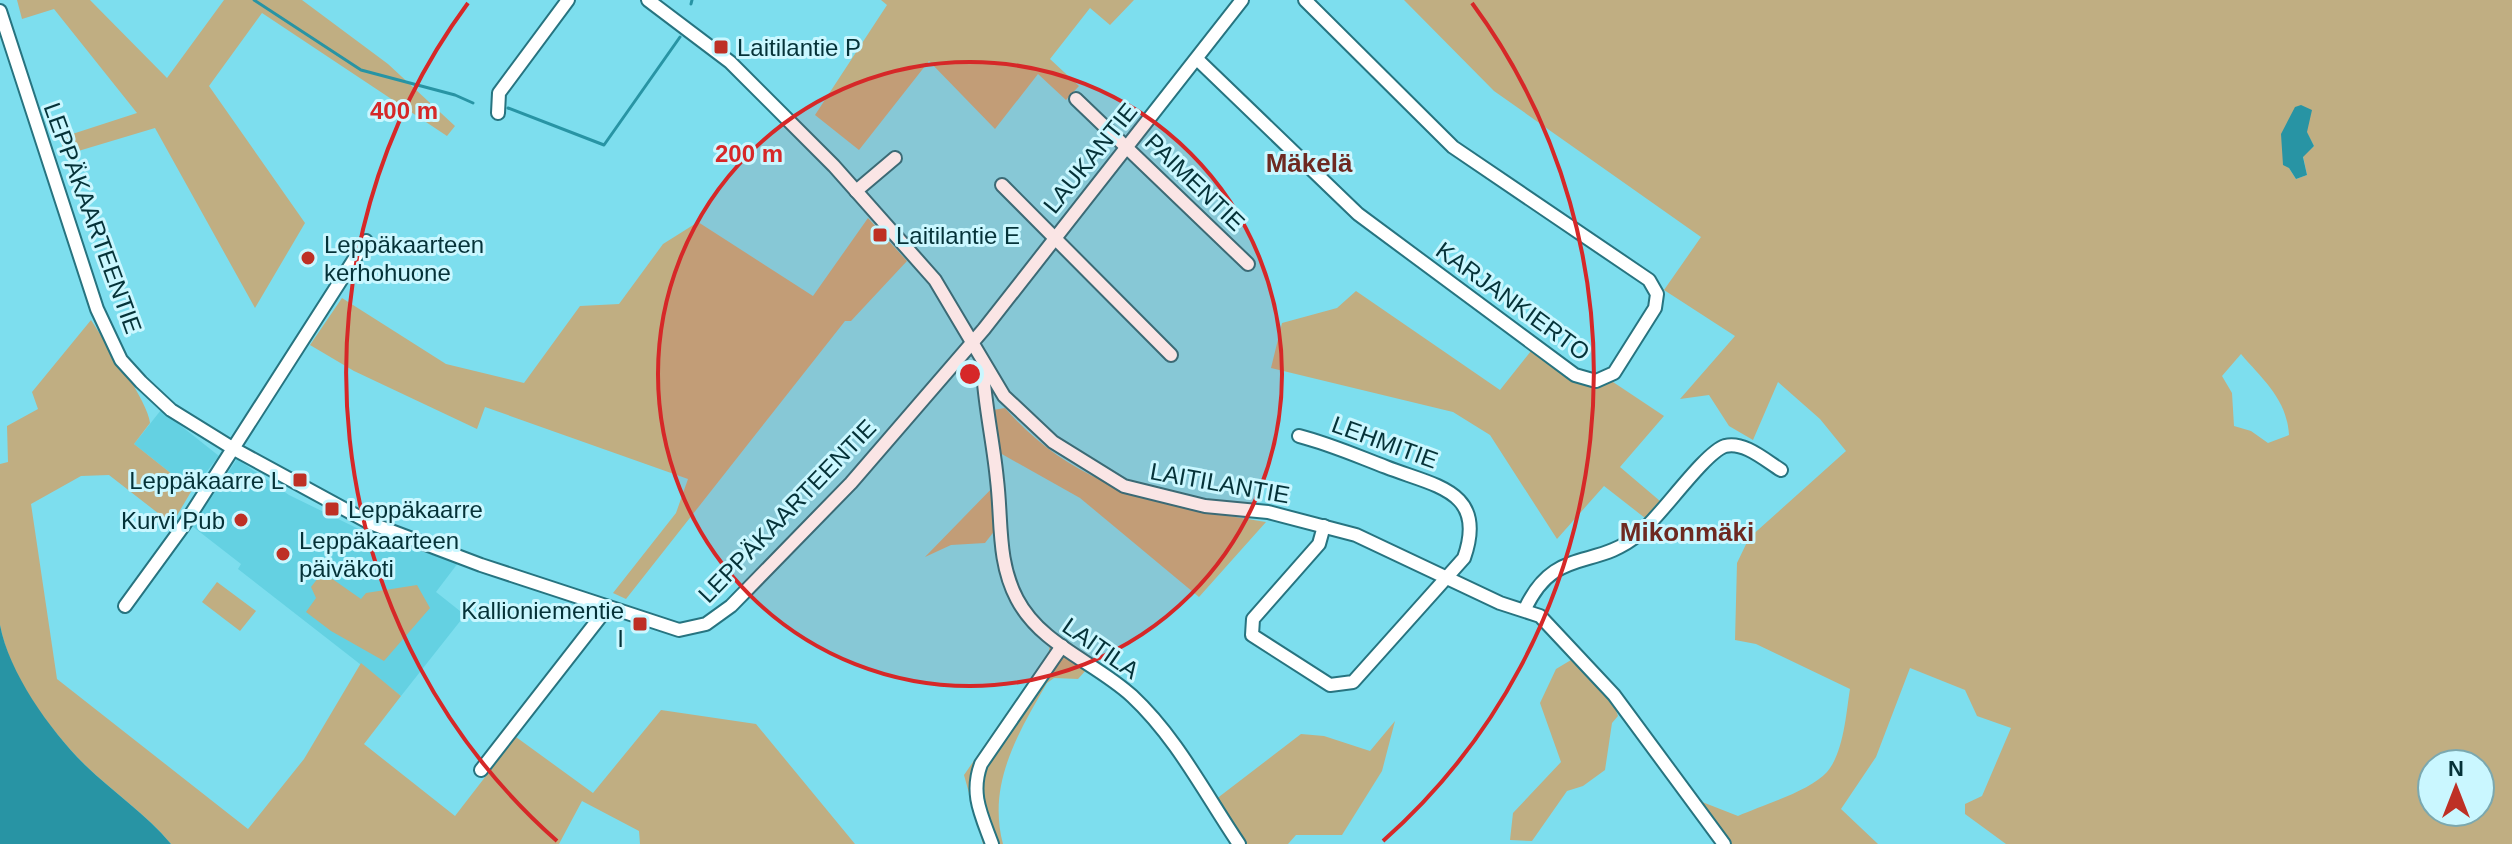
<svg xmlns="http://www.w3.org/2000/svg" width="2512" height="844" viewBox="0 0 2512 844" font-family="Helvetica,sans-serif">
  <style>
    .built { fill: #64d1e2 }
    .green { fill: #c0ae82; fill-rule: evenodd }
    .water { fill: #2894a4 }
    .lines { fill: none; stroke-linecap: round; stroke-linejoin: round }
    .stream { stroke: #2894a4; stroke-width: 3 }
    .minor-casing { stroke: #277480; stroke-width: 16 }
    .minor { stroke: #fff; stroke-width: 12 }
    .ring { fill: none; stroke: #d62828; stroke-width: 4 }
    .poi-dot { fill: #be3025; stroke: #caf7ff; stroke-width: 3 }
    .labels { text-anchor: middle; dominant-baseline: central; stroke-width: 6; stroke-linejoin: round; paint-order: stroke }
    .poi-label { font-size: 24px; fill: #053238; stroke: #caf7ff; text-anchor: start }
    .street-label { font-size: 24px; fill: #053238; stroke: #caf7ff }
    .neighbourhood-label { font-size: 26px; font-weight: bold; fill: #6e2921; stroke: #caf7ff }
    .centre { fill: #d62828; stroke: #caf7ff; stroke-width: 4 }
    .ring-label { font-size: 24px; text-anchor: middle; font-weight: bold; fill: #d62828; stroke: #caf7ff; stroke-width: 6; stroke-linejoin: round; paint-order: stroke }
  </style>
  <rect width="100%" height="100%" fill="#7ddeee"/>
  <g class="built">
    <polygon points="161,410 219,456 192,490 134,444"/>
    <polygon points="237,459 289,495 373,536 458,563 436,592 465,615 401,696 238,569 241,564 192,526"/>
  </g>
  <g class="green">
    <polygon points="17,0 90,0 167,78 224,0 302,0 388,64 455,126 447,136 262,13 209,86 305,223 255,308 155,128 65,155 60,138 137,113 54,9 22,19"/>
    <polygon points="881,0 1134,0 1110,25 1090,8 1050,59 1079,86 1066,100 1038,74 995,129 929,61 859,150 815,115 887,5"/>
    <path d="M 1404,0 L 2512,0 L 2512,844 L 2006,844 L 1965,814 L 1965,804 L 1982,796 L 2011,728 L 1977,716 L 1965,690 L 1910,668 L 1876,757 L 1841,809 L 1878,844 L 1723,844 L 1692,798 L 1738,816 C 1763,805 1810,791 1827,772 C 1844,752 1846,713 1850,689 L 1756,644 L 1735,640 L 1737,563 L 1749,538 L 1846,451 L 1820,419 L 1778,382 L 1753,440 L 1729,426 L 1709,395 L 1680,399 L 1735,336 L 1664,290 L 1701,237 L 1494,91 ZM 2306,107 L 2307,133 L 2314,146 L 2303,156 L 2307,175 L 2296,179 L 2289,168 ZM 2241,354 C 2263,380 2287,399 2289,435 L 2268,443 L 2251,431 L 2234,426 L 2232,393 L 2222,376 ZM 2432,764 L 2480,764 L 2480,812 L 2432,812 Z"/>
    <polygon points="868,218 907,261 851,321 845,321 626,599 613,593 676,513 688,479 485,407 477,429 354,371 310,345 342,298 446,364 524,383 580,306 619,304 663,244 698,222 813,296"/>
    <polygon points="1356,291 1500,390 1535,346 1575,375 1607,378 1664,416 1620,467 1660,501 1645,518 1604,486 1557,539 1490,435 1453,412 1271,368 1282,323 1337,308"/>
    <path d="M 91,320 C 106,344 148,401 150,423 L 134,444 L 192,490 L 172,524 L 109,475 L 81,476 L 31,504 L 57,679 L 248,829 L 304,759 L 361,663 L 401,696 L 364,744 L 455,816 L 516,737 L 593,793 L 661,710 L 756,724 L 855,844 L 640,844 L 639,831 L 582,801 L 559,844 L 171,844 C 146,814 113,792 85,765 C 49,729 9,675 0,625 L 0,464 L 8,462 L 7,426 L 38,409 L 32,392 Z"/>
    <path d="M 1005,408 C 1077,490 1164,506 1266,522 L 1199,597 L 1080,498 L 1000,453 L 993,410 Z"/>
    <polygon points="998,482 999,525 985,543 951,545 925,557"/>
    <polygon points="318,578 331,578 361,599 366,593 417,585 430,608 384,661 331,631 306,612 316,598 311,587"/>
    <polygon points="217,582 256,611 240,631 202,602"/>
    <path d="M 1050,641 L 1087,669 L 1078,679 L 1054,678 L 1047,683 C 1018,733 987,784 1003,844 L 983,844 L 964,775 L 1049,652 Z"/>
    <polygon points="1571,660 1613,702 1618,716 1612,723 1605,770 1583,786 1567,791 1532,841 1510,840 1513,813 1561,762 1540,703 1556,669"/>
    <polygon points="1395,721 1382,771 1342,835 1296,835 1288,844 1239,844 1211,803 1301,734 1324,736 1370,751"/>
  </g>
  <g class="water">
    <polygon points="2301,105 2312,110 2307,132 2314,146 2303,157 2307,175 2296,179 2289,168 2283,165 2281,134 2295,107"/>
    <path d="M 0,625 C 9,673 50,730 85,765 C 113,792 146,814 171,844 L 0,844 Z"/>
  </g>
  <g class="lines">
    <g class="stream">
      <polyline points="254,0 361,70 455,95 473,103"/>
      <polyline points="691,4 692,0"/>
      <polyline points="508,108 604,145 680,37"/>
    </g>
    <g class="minor-casing">
      <g id="minor">
        <polyline points="648,0 730,62 834,166 935,280 1004,396 1053,442 1124,486 1205,506 1268,512 1356,535 1500,603 1540,616 1614,695 1724,844"/>
        <polyline points="0,11 97,309 121,360 141,382 171,410 234,449 370,523 481,565 679,630 706,624 731,606 851,483 984,329 1242,0"/>
        <polyline points="1197,59 1358,214 1575,375 1596,381 1614,373 1655,308 1657,294 1649,280 1453,147 1305,0"/>
        <polyline points="1076,99 1248,264"/>
        <polyline points="498,113 499,93 568,0"/>
        <polyline points="1002,185 1171,355"/>
        <polyline points="856,191 895,158"/>
        <path d="M 987,372 L 984,383 C 987,416 994,448 997,480 C 1002,521 997,561 1017,599 C 1041,645 1095,662 1132,696 C 1177,738 1205,794 1239,844"/>
        <path d="M 1299,436 C 1330,444 1357,456 1386,467 C 1434,486 1488,490 1464,558 L 1353,682 L 1330,685 L 1252,635 L 1253,619 L 1319,544 L 1324,526"/>
        <polyline points="125,606 184,525 366,241"/>
        <path d="M 1525,609 C 1555,545 1595,571 1639,534 C 1661,516 1704,453 1725,446 C 1744,441 1765,460 1781,470"/>
        <polyline points="481,770 608,607"/>
        <path d="M 992,844 C 981,814 970,794 981,764 L 1062,646"/>
      </g>
    </g>
    <use href="#minor" class="minor"/>
  </g>
  <circle cx="970" cy="374" r="312" fill="#d62828" fill-opacity=".12"/>
  <g class="ring">
    <circle cx="970" cy="374" r="312"/>
    <path d="M557 841A624 624 0 0 1 468 3M1472 3A624 624 0 0 1 1383 841"/>
  </g>
  <g class="poi-dot">
    <rect x="713" y="39" width="16" height="16" rx="4"/>
    <rect x="872" y="227" width="16" height="16" rx="4"/>
    <circle cx="308" cy="258" r="8"/>
    <rect x="292" y="472" width="16" height="16" rx="4"/>
    <rect x="324" y="501" width="16" height="16" rx="4"/>
    <circle cx="241" cy="520" r="8"/>
    <circle cx="283" cy="554" r="8"/>
    <rect x="632" y="616" width="16" height="16" rx="4"/>
  </g>
  <g class="labels">
    <g class="poi-label">
      <text x="737" y="47">Laitilantie P</text>
      <text x="896" y="235">Laitilantie E</text>
      <text x="324" y="244">Leppäkaarteen<tspan x="324" dy="28">kerhohuone</tspan></text>
      <text x="284" y="480" text-anchor="end">Leppäkaarre L</text>
      <text x="348" y="509">Leppäkaarre</text>
      <text x="225" y="520" text-anchor="end">Kurvi Pub</text>
      <text x="299" y="540">Leppäkaarteen<tspan x="299" dy="28">päiväkoti</tspan></text>
      <text x="624" y="610" text-anchor="end">Kallioniementie<tspan x="624" dy="28">I</tspan></text>
    </g>
    <g class="street-label">
      <text transform="translate(1090 158) rotate(-51)">LAUKANTIE</text>
      <text transform="translate(1195 182) rotate(44)">PAIMENTIE</text>
      <text transform="translate(93 218) rotate(70)">LEPPÄKAARTEENTIE</text>
      <text transform="translate(1513 301) rotate(36)">KARJANKIERTO</text>
      <text transform="translate(1385 442) rotate(20)">LEHMITIE</text>
      <text transform="translate(1220 483) rotate(10)">LAITILANTIE</text>
      <text transform="translate(787 511) rotate(-46)">LEPPÄKAARTEENTIE</text>
      <text transform="translate(1101 648) rotate(35)">LAITILA</text>
    </g>
    <g class="neighbourhood-label">
      <text x="1309" y="163">Mäkelä</text>
      <text x="1687" y="532">Mikonmäki</text>
    </g>
  </g>
  <circle cx="970" cy="374" r="12" class="centre"/>
  <g class="ring-label">
    <text x="404" y="119">400 m</text>
    <text x="749" y="162">200 m</text>
  </g>
  <g transform="translate(2456 788)"><circle r="38" fill="#caf7ff" stroke="#7ba8af" stroke-width="2"/>
  <path d="M0-6L14 30L0 20L-14 30Z" fill="#be3025"/>
  <text y="-12" font-size="22" font-weight="bold" text-anchor="middle" fill="#053238">N</text>
  </g>
</svg>
